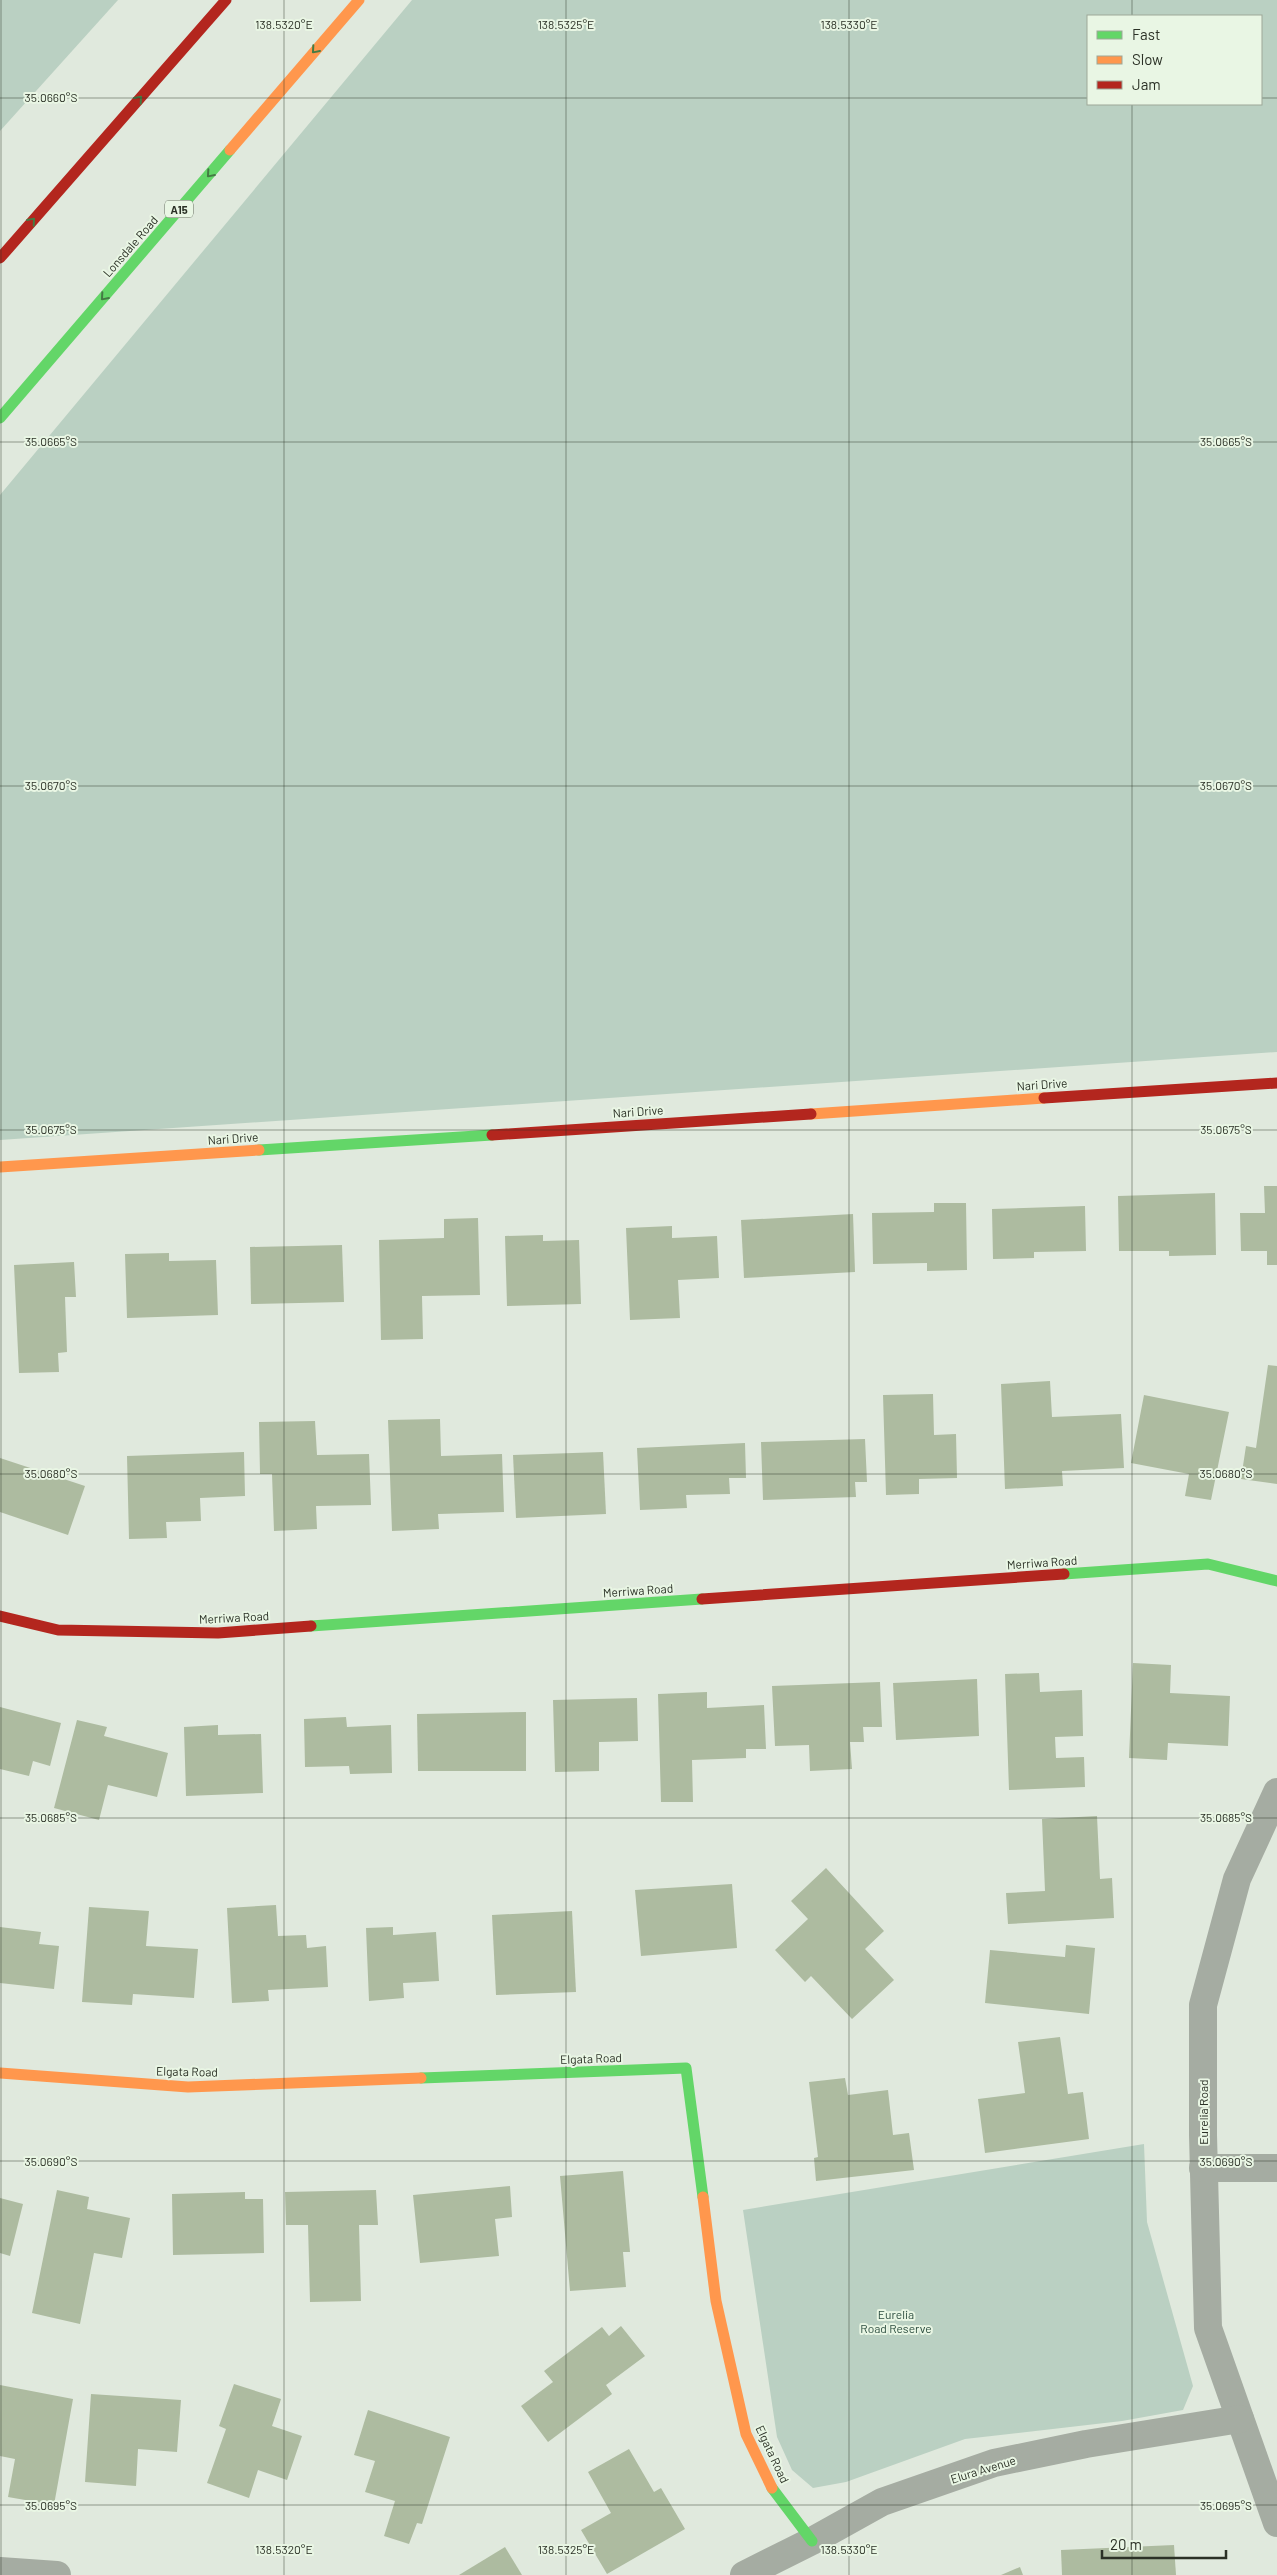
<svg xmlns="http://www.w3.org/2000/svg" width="1277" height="2575" viewBox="0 0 1277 2575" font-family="Barlow,sans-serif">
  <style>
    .green { fill: #bad0c2; fill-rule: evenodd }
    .building { fill: #adbba0 }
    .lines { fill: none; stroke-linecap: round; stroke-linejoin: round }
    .street { stroke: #a5aca2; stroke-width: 28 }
    .fast { stroke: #63d668; stroke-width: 11 }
    .slow { stroke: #ff974d; stroke-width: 11 }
    .jam { stroke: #b3261e; stroke-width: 11 }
    .oneway { stroke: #447b44 }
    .ticks { fill: none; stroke: #2b3126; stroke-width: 1; stroke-opacity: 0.45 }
    .labels { text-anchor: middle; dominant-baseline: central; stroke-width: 4; stroke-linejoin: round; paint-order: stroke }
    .shield { fill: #e9f6e4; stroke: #646c5f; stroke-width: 1 }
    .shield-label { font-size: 11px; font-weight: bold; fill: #2b3126 }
    .street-label { font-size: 12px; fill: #2b3126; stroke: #e9f6e4 }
    .park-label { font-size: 12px; fill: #2c4d3f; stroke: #e9f6e4 }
    .ticks-label { font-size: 12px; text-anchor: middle; fill: #2b3126; stroke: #e9f6e4; stroke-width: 4; stroke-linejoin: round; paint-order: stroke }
  </style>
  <rect width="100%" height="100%" fill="#e0e9dd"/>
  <g class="green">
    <polygon points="0,0 118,0 0,131"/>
    <path d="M 412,0 L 1277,0 L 1277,1052 L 0,1140 L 0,495 ZM 1088,16 L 1261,16 L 1261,104 L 1088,104 Z"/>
    <polygon points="1144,2144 1147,2222 1193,2386 1183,2410 1122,2421 965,2439 846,2482 813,2488 792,2470 777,2437 743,2210"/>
  </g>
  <g class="building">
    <polygon points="1264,1186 1277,1186 1277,1265 1267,1265 1267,1251 1241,1251 1240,1213 1265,1213"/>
    <polygon points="1215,1193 1216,1255 1169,1256 1169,1251 1119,1251 1118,1196"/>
    <polygon points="934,1203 966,1203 967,1270 927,1271 927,1263 873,1264 872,1213 934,1212"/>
    <polygon points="1085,1206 1086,1251 1034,1252 1034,1258 993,1259 992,1209"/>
    <polygon points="853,1214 855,1272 744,1278 741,1220"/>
    <polygon points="478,1218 480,1295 422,1296 423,1339 381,1340 379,1240 444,1238 444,1219"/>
    <polygon points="672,1226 672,1238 717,1236 719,1278 678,1280 680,1318 630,1320 626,1228"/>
    <polygon points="543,1235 543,1241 579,1240 581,1304 507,1306 505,1236"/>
    <polygon points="342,1245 344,1302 251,1304 250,1247"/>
    <polygon points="169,1253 169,1261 216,1260 218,1315 127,1318 125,1254"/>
    <polygon points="74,1262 76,1297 65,1297 67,1352 58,1353 59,1372 19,1373 14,1265"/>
    <polygon points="1268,1365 1277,1366 1277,1484 1241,1479 1246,1446 1256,1448"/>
    <polygon points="1050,1381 1052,1417 1121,1414 1124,1468 1062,1471 1063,1486 1005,1489 1001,1384"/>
    <polygon points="933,1394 934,1435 956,1434 957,1478 919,1479 919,1494 886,1495 883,1395"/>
    <polygon points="1144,1395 1229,1412 1211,1500 1185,1496 1189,1474 1131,1463"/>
    <polygon points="440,1419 441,1456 502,1454 504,1512 438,1514 439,1529 392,1531 388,1420"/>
    <polygon points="315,1421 317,1455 369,1454 371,1505 316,1506 317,1529 274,1531 272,1474 260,1474 259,1422"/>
    <polygon points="865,1439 867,1482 855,1482 856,1497 763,1500 761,1442"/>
    <polygon points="745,1443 746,1478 729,1478 730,1494 686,1495 687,1508 640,1510 637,1448"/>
    <polygon points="244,1452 245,1496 200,1498 201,1521 166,1522 167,1538 129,1539 127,1456"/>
    <polygon points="603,1452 606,1514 516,1518 513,1455"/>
    <polygon points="0,1458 85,1486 68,1535 0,1512"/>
    <polygon points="1133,1663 1171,1665 1170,1693 1230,1696 1228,1746 1168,1743 1167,1760 1129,1758"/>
    <polygon points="1039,1673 1040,1692 1082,1690 1083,1736 1055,1737 1056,1758 1084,1757 1085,1787 1009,1790 1005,1674"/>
    <polygon points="977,1679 979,1736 896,1740 893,1683"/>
    <polygon points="880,1682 882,1727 863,1727 864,1742 850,1742 852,1769 810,1771 809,1745 775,1746 772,1686"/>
    <polygon points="707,1692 707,1708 764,1705 766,1749 746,1749 746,1758 692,1760 693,1802 661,1802 658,1694"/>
    <polygon points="637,1698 638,1741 599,1742 599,1771 555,1772 553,1700"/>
    <polygon points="0,1707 61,1723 50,1766 33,1761 29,1776 0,1769"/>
    <polygon points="526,1712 526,1771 418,1771 417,1714"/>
    <polygon points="346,1717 347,1727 391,1725 392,1773 350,1774 349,1766 305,1767 304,1719"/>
    <polygon points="77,1720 107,1727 104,1736 168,1753 157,1797 108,1785 99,1820 54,1808"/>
    <polygon points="218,1725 218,1735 261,1734 263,1793 186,1796 184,1727"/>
    <polygon points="1097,1816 1100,1879 1112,1878 1114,1918 1008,1924 1006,1893 1045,1891 1042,1819"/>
    <polygon points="826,1868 884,1931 865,1949 894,1980 852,2019 811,1976 805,1982 775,1950 808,1919 791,1901"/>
    <polygon points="732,1884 737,1948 641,1956 635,1890"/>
    <polygon points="276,1905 278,1936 306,1935 307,1948 326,1946 328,1987 268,1990 269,2001 232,2003 227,1908"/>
    <polygon points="89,1907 149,1911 146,1946 198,1949 194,1998 133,1994 132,2005 82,2002"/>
    <polygon points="572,1911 576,1992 496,1995 492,1915"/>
    <polygon points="0,1927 41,1932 39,1944 59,1946 54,1989 0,1983"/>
    <polygon points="393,1927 393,1935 436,1932 439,1981 403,1983 404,1998 369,2001 366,1928"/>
    <polygon points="1066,1945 1095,1948 1089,2014 985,2003 990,1950 1065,1957"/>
    <polygon points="1060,2037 1068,2094 1083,2092 1089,2139 985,2153 978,2099 1025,2093 1018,2042"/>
    <polygon points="845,2078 848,2095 888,2090 893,2135 909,2133 914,2170 816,2181 814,2158 818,2157 809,2082"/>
    <polygon points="623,2171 630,2252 623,2252 626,2287 570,2291 560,2176"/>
    <polygon points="510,2186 512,2217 495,2219 499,2256 420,2263 413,2195"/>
    <polygon points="57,2190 89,2197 87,2209 130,2218 122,2258 94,2253 80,2324 32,2313"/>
    <polygon points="376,2190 378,2225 359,2225 361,2301 310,2302 308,2225 286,2225 285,2192"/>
    <polygon points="245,2192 245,2199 263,2199 264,2253 173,2255 172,2194"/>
    <polygon points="0,2198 23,2204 10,2256 0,2253"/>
    <polygon points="621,2326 645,2356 606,2385 612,2394 548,2442 521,2406 553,2382 544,2371 602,2327 609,2336"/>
    <polygon points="234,2384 281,2399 272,2426 302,2436 287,2480 258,2470 249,2498 207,2483 226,2429 219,2426"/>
    <polygon points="0,2385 73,2399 54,2505 8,2497 15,2459 0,2456"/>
    <polygon points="91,2394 181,2400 177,2452 138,2449 136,2486 85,2482"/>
    <polygon points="368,2410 450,2437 422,2524 417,2523 409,2544 384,2536 395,2501 365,2492 375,2461 354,2455"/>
    <polygon points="629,2449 654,2492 661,2488 685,2529 607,2574 581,2530 611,2513 588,2472"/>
    <polygon points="1174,2545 1176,2575 1062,2575 1061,2550"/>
    <polygon points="505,2547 522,2575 459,2575"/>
    <polygon points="1020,2567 1023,2575 1001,2575"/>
  </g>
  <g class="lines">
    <g class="street">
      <polyline points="1277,1792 1237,1879 1203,2005 1203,2135 1208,2328 1277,2523"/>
      <polyline points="1203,2168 1277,2168"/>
      <polyline points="0,2571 57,2575"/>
      <polyline points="744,2575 812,2541 882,2502 994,2463 1086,2444 1240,2419"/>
    </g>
    <g class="fast">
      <polyline points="0,418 230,150"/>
      <polyline points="259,1150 492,1135"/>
      <polyline points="1064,1574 1208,1564 1277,1581"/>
      <polyline points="311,1626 702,1599"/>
      <polyline points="421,2078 686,2068 703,2197"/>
      <polyline points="772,2488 812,2541"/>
    </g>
    <g class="slow">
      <polyline points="230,150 359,0"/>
      <polyline points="811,1114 1044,1098"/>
      <polyline points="0,1167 259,1150"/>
      <polyline points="0,2073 188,2087 421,2078"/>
      <polyline points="703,2197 716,2301 746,2434 772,2488"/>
    </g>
    <g class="jam">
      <polyline points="0,258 226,0"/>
      <polyline points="1044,1098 1277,1083"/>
      <polyline points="492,1135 811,1114"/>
      <polyline points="702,1599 1064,1574"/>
      <polyline points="0,1616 58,1630 218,1633 311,1626"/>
    </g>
  </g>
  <defs><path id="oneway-chevron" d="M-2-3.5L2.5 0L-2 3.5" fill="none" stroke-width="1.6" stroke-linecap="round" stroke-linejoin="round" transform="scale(1.25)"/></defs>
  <g class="oneway">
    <use href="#oneway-chevron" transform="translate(315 50) rotate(131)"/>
    <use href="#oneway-chevron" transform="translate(139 99) rotate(-49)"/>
    <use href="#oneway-chevron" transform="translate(210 174) rotate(131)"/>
    <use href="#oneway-chevron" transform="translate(32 221) rotate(-49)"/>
    <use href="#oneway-chevron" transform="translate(104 297) rotate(131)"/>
  </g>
  <path class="ticks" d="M 1,0 L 1,2575M 284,0 L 284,2575M 566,0 L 566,2575M 849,0 L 849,2575M 1132,0 L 1132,16M 0,98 L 1088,98M 1261,98 L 1277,98M 1132,104 L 1132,2575M 0,442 L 1277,442M 0,786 L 1277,786M 0,1130 L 1277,1130M 0,1474 L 1277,1474M 0,1818 L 1277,1818M 0,2161 L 1277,2161M 0,2505 L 1277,2505"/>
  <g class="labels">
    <rect class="shield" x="165" y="200.5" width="28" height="17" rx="4"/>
    <g class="shield-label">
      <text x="179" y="209">A15</text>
    </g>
    <g class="street-label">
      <text transform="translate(130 246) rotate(-49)">Lonsdale Road</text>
      <text transform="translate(1042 1084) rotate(-4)">Nari Drive</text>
      <text transform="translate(638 1111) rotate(-4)">Nari Drive</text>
      <text transform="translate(233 1138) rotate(-4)">Nari Drive</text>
      <text transform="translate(1042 1562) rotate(-4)">Merriwa Road</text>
      <text transform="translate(638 1590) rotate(-4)">Merriwa Road</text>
      <text transform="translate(234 1617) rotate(-3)">Merriwa Road</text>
      <text transform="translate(591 2058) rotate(-2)">Elgata Road</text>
      <text transform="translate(187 2071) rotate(1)">Elgata Road</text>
      <text transform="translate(1203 2112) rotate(-90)">Eurelia Road</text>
      <text transform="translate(773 2454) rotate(65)">Elgata Road</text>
      <text transform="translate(983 2469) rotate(-17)">Elura Avenue</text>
    </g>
    <g class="park-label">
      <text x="896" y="2314">Eurelia<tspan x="896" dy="14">Road Reserve</tspan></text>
    </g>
  </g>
  <g class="ticks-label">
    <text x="284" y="29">138.5320°E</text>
    <text x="566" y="29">138.5325°E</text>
    <text x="849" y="29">138.5330°E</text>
    <text x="51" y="102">35.0660°S</text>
    <text x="51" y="446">35.0665°S</text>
    <text x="1226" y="446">35.0665°S</text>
    <text x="51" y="790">35.0670°S</text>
    <text x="1226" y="790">35.0670°S</text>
    <text x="51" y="1134">35.0675°S</text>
    <text x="1226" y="1134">35.0675°S</text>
    <text x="51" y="1478">35.0680°S</text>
    <text x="1226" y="1478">35.0680°S</text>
    <text x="51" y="1822">35.0685°S</text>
    <text x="1226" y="1822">35.0685°S</text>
    <text x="51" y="2166">35.0690°S</text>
    <text x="1226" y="2166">35.0690°S</text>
    <text x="51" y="2510">35.0695°S</text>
    <text x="1226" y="2510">35.0695°S</text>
    <text x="284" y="2554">138.5320°E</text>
    <text x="566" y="2554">138.5325°E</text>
    <text x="849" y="2554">138.5330°E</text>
  </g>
  <rect x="1087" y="15" width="175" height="90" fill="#e9f6e4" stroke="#9da798"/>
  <rect x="1097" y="31" width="25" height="8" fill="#63d668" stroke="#9da798"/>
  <text x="1132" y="40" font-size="15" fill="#2b3126">Fast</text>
  <rect x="1097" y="56" width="25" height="8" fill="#ff974d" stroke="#9da798"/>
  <text x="1132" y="65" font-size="15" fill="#2b3126">Slow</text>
  <rect x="1097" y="81" width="25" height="8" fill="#b3261e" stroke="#9da798"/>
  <text x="1132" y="90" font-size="15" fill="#2b3126">Jam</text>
  <path d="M1102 2550v8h124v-8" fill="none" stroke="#2b3126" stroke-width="2.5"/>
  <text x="1110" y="2550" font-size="15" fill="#2b3126" stroke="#e9f6e4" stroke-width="4" paint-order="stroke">20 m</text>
</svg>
